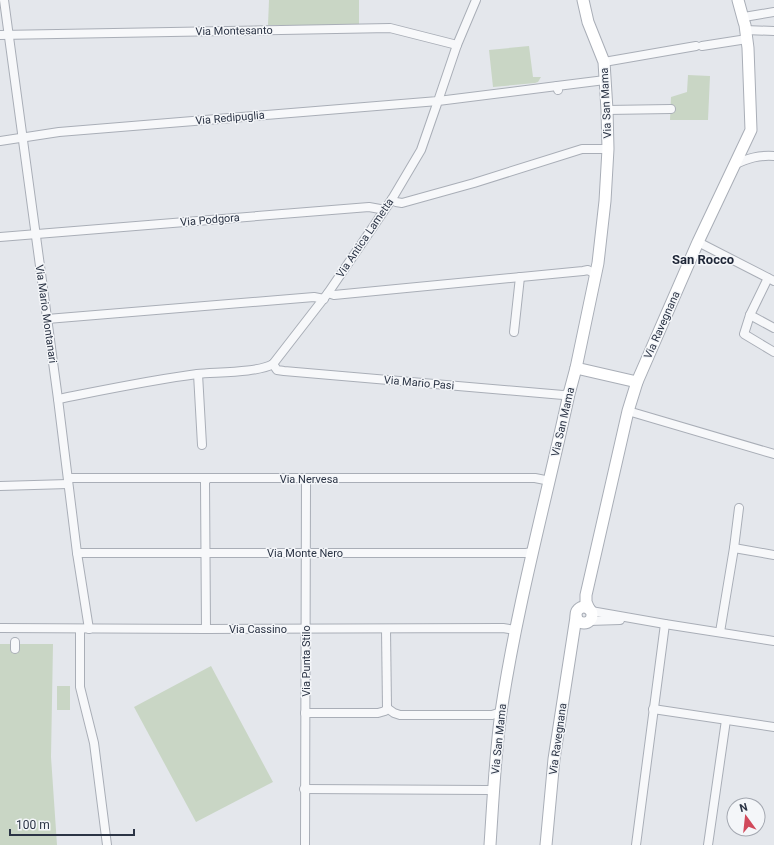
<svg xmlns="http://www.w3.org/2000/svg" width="774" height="845" viewBox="0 0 774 845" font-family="Roboto,sans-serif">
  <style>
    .green { fill: #c9d6c5 }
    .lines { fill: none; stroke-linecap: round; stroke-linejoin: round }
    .street-casing { stroke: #a9aeb7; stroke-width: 10 }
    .secondary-casing { stroke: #a9aeb7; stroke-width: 13 }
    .street { stroke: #f7f8fa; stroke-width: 8 }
    .secondary { stroke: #fff; stroke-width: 11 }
    .labels { text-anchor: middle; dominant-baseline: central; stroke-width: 3; stroke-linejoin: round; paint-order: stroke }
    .street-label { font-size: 11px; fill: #2b3445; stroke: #f4f6f9 }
    .quarter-label { font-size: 13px; font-weight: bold; fill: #1d2536; stroke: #f4f6f9 }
  </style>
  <rect width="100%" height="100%" fill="#e4e7ec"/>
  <g class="green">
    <polygon points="269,0 359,0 359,25 268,25"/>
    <polygon points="529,46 533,77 541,77 538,82 535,83 493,87 489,50"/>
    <polygon points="688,75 710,76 708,120 670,120 671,97 687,92"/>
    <polygon points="0,644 53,644 51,757 57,845 0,845"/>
    <polygon points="211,666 273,782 196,822 134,707"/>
    <rect x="57" y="686" width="13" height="24"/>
  </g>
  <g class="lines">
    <g class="street-casing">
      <g id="street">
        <polyline points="4,0 58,399 77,553 89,629"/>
        <polyline points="744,17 774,12"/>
        <polyline points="745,30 774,31"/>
        <polyline points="0,35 390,28 457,45"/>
        <polyline points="702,46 747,39"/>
        <polyline points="604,62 696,46"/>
        <polyline points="558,90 557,86 605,80"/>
        <polyline points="607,110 671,109"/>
        <polyline points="0,141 59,132 438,101 457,45 476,0"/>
        <path d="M 734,165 C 748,158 759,155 774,156"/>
        <polyline points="392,199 396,202 402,203 474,183 582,149 608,149"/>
        <polyline points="0,237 369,207 380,209 383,212"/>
        <polyline points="698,242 774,281"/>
        <polyline points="768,278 750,315 744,334 774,352"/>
        <polyline points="328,293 334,295 583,271 588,270 595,274"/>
        <polyline points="750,315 774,328"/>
        <polyline points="47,319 314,297 324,299"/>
        <polyline points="514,332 520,277"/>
        <polyline points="273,364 328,293 392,199 421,150 438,101 557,86"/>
        <polyline points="273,364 277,370 284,371 563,395 569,394"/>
        <polyline points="198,374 202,445"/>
        <path d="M 58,399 C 104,390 151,380 197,374 C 217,372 257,373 273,364"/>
        <polyline points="628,411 774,454"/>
        <polyline points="68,478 535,478 545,480 549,483"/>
        <polyline points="303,479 306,483 305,845"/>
        <polyline points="0,486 68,484"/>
        <polyline points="734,548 774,555"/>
        <polyline points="77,553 526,553 532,552"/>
        <polyline points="591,611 665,624 774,641"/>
        <polyline points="589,621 620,620"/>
        <polyline points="0,628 206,629 503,628 515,630"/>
        <polyline points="80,629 80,687 94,743 107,845"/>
        <polyline points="206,629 205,482 207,479"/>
        <polyline points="386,629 387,708"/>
        <polyline points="720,632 734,548 739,508"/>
        <polyline points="15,642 15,649"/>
        <polyline points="387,708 394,713 400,715 492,715 501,712"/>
        <polyline points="653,709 774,727"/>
        <polyline points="305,713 378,713 385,711 387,708"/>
        <polyline points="304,789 486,790 491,790 493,794"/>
        <polyline points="636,845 665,624"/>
        <polyline points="708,845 726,720"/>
      </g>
    </g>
    <g class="secondary-casing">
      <g id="secondary">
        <polyline points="738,0 744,22"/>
        <polyline points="576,368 637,382"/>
        <circle cx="584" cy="615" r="8"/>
        <polyline points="589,609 586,602 586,595 628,411 637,382 698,242 751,130 748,48 745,25"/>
        <path d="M 490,845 C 493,801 495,756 501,712 C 517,605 546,500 569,394 L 576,368 L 598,263 L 605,201 L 608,149 L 607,110 L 604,62 L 588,22 L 583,0"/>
        <polyline points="546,845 554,759 576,617"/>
      </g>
    </g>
    <use href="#street" class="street"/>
    <use href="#secondary" class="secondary"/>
  </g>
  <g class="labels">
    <g class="street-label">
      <text transform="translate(234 31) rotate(-1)">Via Montesanto</text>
      <text transform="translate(606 103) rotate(-93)">Via San Mama</text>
      <text transform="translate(230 118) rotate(-5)">Via Redipuglia</text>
      <text transform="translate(210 220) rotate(-5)">Via Podgora</text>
      <text transform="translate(365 238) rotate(-56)">Via Antica Lametta</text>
      <text transform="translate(46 314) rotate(82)">Via Mario Montanari</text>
      <text transform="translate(662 325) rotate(-66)">Via Ravegnana</text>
      <text transform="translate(419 383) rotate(5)">Via Mario Pasi</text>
      <text transform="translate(563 422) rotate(-77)">Via San Mama</text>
      <text x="309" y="479">Via Nervesa</text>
      <text x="305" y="553">Via Monte Nero</text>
      <text x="258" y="629">Via Cassino</text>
      <text transform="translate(306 661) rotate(-90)">Via Punta Stilo</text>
      <text transform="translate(499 739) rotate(-84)">Via San Mama</text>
      <text transform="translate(558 739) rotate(-82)">Via Ravegnana</text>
    </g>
    <g class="quarter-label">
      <text x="703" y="259">San Rocco</text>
    </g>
  </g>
  <g transform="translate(746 817) rotate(345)"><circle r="19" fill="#f4f6f9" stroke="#a4a8b1"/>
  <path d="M0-3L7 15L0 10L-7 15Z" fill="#d1495b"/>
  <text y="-6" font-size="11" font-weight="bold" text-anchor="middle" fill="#2b3445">N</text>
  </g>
  <path d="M10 829v6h124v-6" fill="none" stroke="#2b3445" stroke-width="2"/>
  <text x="16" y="829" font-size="12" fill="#2b3445" stroke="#f4f6f9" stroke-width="3" paint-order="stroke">100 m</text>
</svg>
